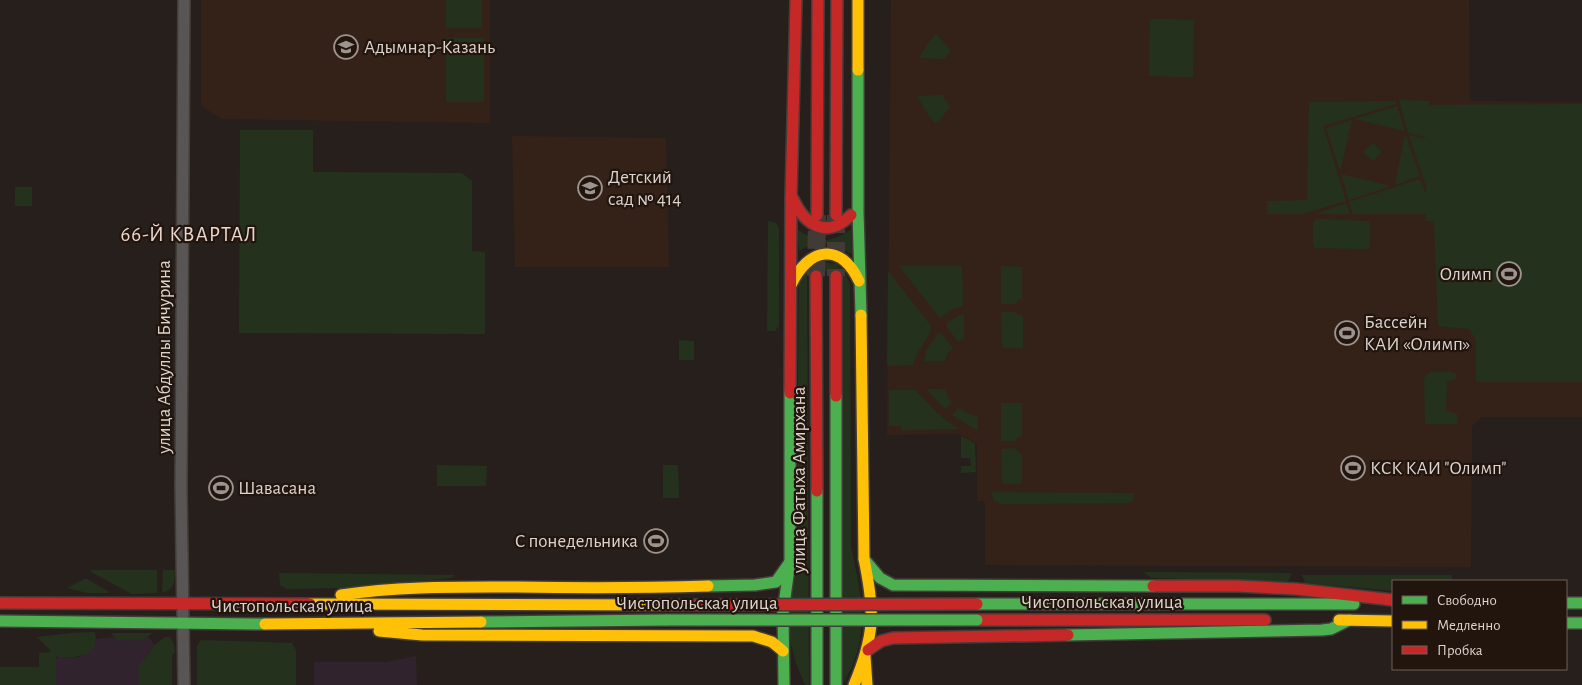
<svg xmlns="http://www.w3.org/2000/svg" width="1582" height="685" viewBox="0 0 1582 685" font-family="'Alegreya Sans',sans-serif">
  <style>
    .commercial { fill: #31232d }
    .built { fill: #342219 }
    .green { fill: #24321d }
    .lines { fill: none; stroke-linecap: round; stroke-linejoin: round }
    .primary-tunnel { stroke: #423a37; stroke-width: 18; stroke-dasharray: 18 9; stroke-linecap: butt }
    .street-casing { stroke: #433d39; stroke-width: 14 }
    .fast-casing { stroke: #433d39; stroke-width: 14 }
    .slow-casing { stroke: #433d39; stroke-width: 14 }
    .jam-casing { stroke: #433d39; stroke-width: 14 }
    .street { stroke: #585554; stroke-width: 11 }
    .fast { stroke: #4caf50; stroke-width: 11 }
    .slow { stroke: #ffc107; stroke-width: 11 }
    .jam { stroke: #c62828; stroke-width: 11 }
    .fast-bridge-casing { stroke: #433d39; stroke-width: 14; stroke-linecap: butt }
    .jam-bridge-casing { stroke: #433d39; stroke-width: 14; stroke-linecap: butt }
    .fast-bridge { stroke: #4caf50; stroke-width: 11 }
    .jam-bridge { stroke: #c62828; stroke-width: 11 }
    .labels { text-anchor: middle; dominant-baseline: central; stroke-width: 4.5; stroke-linejoin: round; paint-order: stroke }
    .poi-label { font-size: 19px; fill: #dcd3ce; stroke: #22150e; text-anchor: start }
    .street-label { font-size: 19px; fill: #dcd3ce; stroke: #22150e }
    .quarter-label { font-size: 21px; letter-spacing: 1px; fill: #e9d6cd; stroke: #22150e }
  </style>
  <rect width="100%" height="100%" fill="#271f1c"/>
  <g class="commercial">
    <polygon points="114,637 117,640 144,640 148,637 155,645 139,666 139,685 56,685 56,658 80,657 95,645 96,639"/>
    <polygon points="416,656 417,685 314,685 314,662 386,662"/>
  </g>
  <g class="built">
    <polygon points="201,0 490,0 490,123 222,119 201,106"/>
    <polygon points="891,0 1469,0 1470,101 1582,102 1582,417 1482,417 1472,426 1471,567 985,565 985,502 977,501 977,443 959,434 887,435"/>
    <polygon points="512,136 666,138 669,267 515,267"/>
  </g>
  <g class="green">
    <rect x="446" y="0" width="36" height="28"/>
    <polygon points="1150,19 1194,20 1193,77 1149,76"/>
    <polygon points="936,33 951,51 944,59 919,58 926,46"/>
    <rect x="446" y="38" width="38" height="64"/>
    <polygon points="942,95 950,107 938,122 934,123 917,96"/>
    <polygon points="1399,100 1429,101 1429,105 1582,104 1582,382 1476,382 1476,340 1469,329 1438,326 1434,221 1426,221 1426,214 1353,214 1349,202 1420,179 1426,193 1426,186 1409,135 1425,139 1425,137 1408,133"/>
    <polygon points="1396,101 1396,104 1323,126 1346,201 1302,214 1267,214 1267,201 1307,200 1309,102"/>
    <polygon points="1397,106 1405,131 1355,119"/>
    <polygon points="1352,120 1340,171 1326,128"/>
    <polygon points="240,130 313,130 313,172 462,173 472,181 472,251 485,252 485,334 239,333"/>
    <polygon points="1405,134 1420,176 1395,185"/>
    <polygon points="1373,143 1382,152 1373,161 1363,152"/>
    <polygon points="1341,174 1391,186 1349,200"/>
    <rect x="15" y="187" width="17" height="19"/>
    <polygon points="1346,203 1350,214 1316,214"/>
    <polygon points="1316,219 1368,221 1370,222 1370,246 1367,249 1316,248 1313,246 1313,223"/>
    <polygon points="768,221 776,223 779,229 779,326 775,331 767,331"/>
    <path d="M 797,229 C 810,239 824,244 840,236 C 843,234 847,232 851,230 L 852,253 L 850,253 C 833,243 816,240 799,251 Z"/>
    <path d="M 813,261 L 837,264 L 845,273 L 850,284 L 851,545 C 853,559 857,573 859,587 C 865,623 862,653 842,685 L 839,271 L 807,272 L 809,685 L 805,685 L 796,663 L 789,635 L 789,610 L 797,567 L 799,541 L 797,494 L 799,276 Z"/>
    <polygon points="899,266 962,266 963,306 953,309 940,318"/>
    <polygon points="1001,266 1022,267 1022,299 1018,300 1016,304 1001,304"/>
    <path d="M 888,271 L 931,326 C 932,335 915,352 913,365 L 887,366 Z"/>
    <polygon points="1001,312 1015,312 1018,315 1023,316 1023,348 1002,348"/>
    <polygon points="964,314 964,338 958,342 947,327 947,323 958,316"/>
    <polygon points="938,333 941,333 953,348 947,354 945,361 924,361 926,351"/>
    <polygon points="679,340 694,341 694,360 679,360"/>
    <polygon points="1431,372 1451,372 1457,374 1455,380 1447,381 1446,411 1457,414 1458,422 1456,424 1425,424 1424,379 1427,374"/>
    <polygon points="926,389 946,389 946,395 952,403 945,409"/>
    <polygon points="889,390 915,390 937,413 958,429 901,430 901,426 889,426"/>
    <polygon points="1001,403 1022,403 1022,436 1018,437 1015,441 1001,441"/>
    <polygon points="958,408 967,413 978,417 978,431 952,415"/>
    <polygon points="961,436 975,443 976,472 961,473 961,466 971,466 970,458 961,458"/>
    <polygon points="1015,448 1018,452 1022,453 1022,484 1002,484 1001,449"/>
    <polygon points="437,465 487,466 486,486 437,486"/>
    <polygon points="663,465 678,465 679,498 663,498"/>
    <path d="M 992,492 L 1134,493 C 1134,498 1133,502 1128,503 L 1001,504 L 994,501 Z"/>
    <polygon points="91,570 157,570 157,593 132,594 91,572"/>
    <path d="M 163,570 L 175,570 C 175,581 174,590 162,593 Z"/>
    <polygon points="1144,572 1291,573 1290,578 1287,582 1151,578"/>
    <polygon points="279,573 455,575 451,578 344,588 287,589 280,585"/>
    <polygon points="1302,575 1452,575 1452,581 1393,581 1393,591 1305,583"/>
    <polygon points="84,579 87,579 108,591 108,593 87,593 67,588"/>
    <path d="M 95,632 C 101,657 76,657 59,658 L 56,656 L 56,685 L 0,685 L 0,667 L 39,667 L 39,653 L 52,652 L 37,637 L 71,633 Z"/>
    <polygon points="111,633 152,633 144,640 117,640"/>
    <polygon points="165,637 170,637 174,645 175,652 172,655 172,685 139,685 139,666 156,644"/>
    <polygon points="201,640 292,643 296,650 296,685 197,685 197,646"/>
  </g>
  <g class="lines">
    <g class="primary-tunnel">
      <polyline points="836,215 836,276"/>
      <polyline points="816,276 817,215"/>
    </g>
    <g class="street-casing">
      <polyline id="street" points="184,0 181,488 184,685"/>
    </g>
    <g class="fast-casing">
      <g id="fast">
        <polyline points="858,70 858,212 861,315"/>
        <polyline points="836,396 836,685"/>
        <polyline points="817,491 817,685"/>
        <polyline points="864,559 880,578 893,585 1153,586"/>
        <polyline points="708,586 755,585 776,582 790,562"/>
        <polyline points="1566,603 1582,603"/>
        <polyline points="977,604 1354,604"/>
        <polyline points="0,621 265,624"/>
        <polyline points="481,622 667,620"/>
        <polyline points="1566,623 1582,623"/>
        <polyline points="1068,635 1322,630 1331,629 1349,620"/>
        <polyline points="784,685 783,612 790,561 790,393"/>
      </g>
    </g>
    <g class="slow-casing">
      <g id="slow">
        <polyline points="858,0 858,70"/>
        <path d="M 791,285 C 808,248 840,241 859,281"/>
        <path d="M 341,595 C 399,586 458,587 517,587 C 580,588 644,588 708,586"/>
        <polyline points="310,604 667,605"/>
        <polyline points="1339,620 1393,621"/>
        <polyline points="265,624 481,622"/>
        <polyline points="379,631 422,635 753,636 772,642 783,651"/>
        <polyline points="865,657 867,685"/>
        <path d="M 854,685 C 875,635 875,612 864,559 L 861,315"/>
      </g>
    </g>
    <g class="jam-casing">
      <g id="jam">
        <path d="M 793,199 C 805,225 827,240 851,215"/>
        <polyline points="817,215 818,0"/>
        <polyline points="836,215 837,0"/>
        <polyline points="816,276 817,491"/>
        <polyline points="836,276 836,396"/>
        <polyline points="790,393 791,197 796,0"/>
        <polyline points="1153,586 1238,586 1296,589 1393,600"/>
        <polyline points="0,603 310,604"/>
        <polyline points="977,620 1265,620"/>
        <polyline points="868,650 881,641 893,638 1068,635"/>
      </g>
    </g>
    <use href="#street" class="street"/>
    <use href="#fast" class="fast"/>
    <use href="#slow" class="slow"/>
    <use href="#jam" class="jam"/>
    <g class="fast-bridge-casing">
      <polyline id="fast-bridge" points="667,620 977,620"/>
    </g>
    <g class="jam-bridge-casing">
      <polyline id="jam-bridge" points="667,605 977,604"/>
    </g>
    <use href="#fast-bridge" class="fast-bridge"/>
    <use href="#jam-bridge" class="jam-bridge"/>
  </g>
  <defs>
    <g id="school-ring" transform="scale(1.25)"><circle r="9.5" fill="#22150e" stroke="#9d9490" stroke-width="1.5"/><path d="M0-5L7-2L0 1L-7-2ZM-4 1L0 2.5L4 1V4Q0 6-4 4Z" fill="#9d9490"/></g>
    <g id="stadium-ring" transform="scale(1.25)"><circle r="9.5" fill="#22150e" stroke="#9d9490" stroke-width="1.5"/><path d="M0-5a6.5 5 0 1 0 0 10a6.5 5 0 1 0 0-10ZM-3.5-1.8h7v3.6h-7Z" fill="#9d9490"/></g>
  </defs>
  <g fill-rule="evenodd">
    <use href="#school-ring" x="346" y="47"/>
    <use href="#school-ring" x="590" y="188"/>
    <use href="#stadium-ring" x="1509" y="274"/>
    <use href="#stadium-ring" x="1347" y="333"/>
    <use href="#stadium-ring" x="1353" y="468"/>
    <use href="#stadium-ring" x="221" y="488"/>
    <use href="#stadium-ring" x="656" y="541"/>
  </g>
  <g class="labels">
    <g class="poi-label">
      <text x="364" y="47">Адымнар-Казань</text>
      <text x="608" y="177">Детский<tspan x="608" dy="22">сад № 414</tspan></text>
      <text x="1492" y="274" text-anchor="end">Олимп</text>
      <text x="1364" y="322">Бассейн<tspan x="1364" dy="22">КАИ «Олимп»</tspan></text>
      <text x="1370" y="468">КСК КАИ "Олимп"</text>
      <text x="238" y="488">Шавасана</text>
      <text x="638" y="541" text-anchor="end">С понедельника</text>
    </g>
    <g class="street-label">
      <text transform="translate(164 357) rotate(-90)">улица Абдуллы Бичурина</text>
      <text transform="translate(799 480) rotate(-90)">улица Фатыха Амирхана</text>
      <text x="1102" y="602">Чистопольская улица</text>
      <text x="697" y="603">Чистопольская улица</text>
      <text x="292" y="606">Чистопольская улица</text>
    </g>
    <g class="quarter-label">
      <text x="189" y="234">66-Й КВАРТАЛ</text>
    </g>
  </g>
  <rect x="1392" y="580" width="175" height="90" fill="#22150e" stroke="#6c615b"/>
  <rect x="1402" y="596" width="25" height="8" fill="#4caf50" stroke="#6c615b"/>
  <text x="1437" y="605" font-size="15" fill="#dcd3ce">Свободно</text>
  <rect x="1402" y="621" width="25" height="8" fill="#ffc107" stroke="#6c615b"/>
  <text x="1437" y="630" font-size="15" fill="#dcd3ce">Медленно</text>
  <rect x="1402" y="646" width="25" height="8" fill="#c62828" stroke="#6c615b"/>
  <text x="1437" y="655" font-size="15" fill="#dcd3ce">Пробка</text>
</svg>
